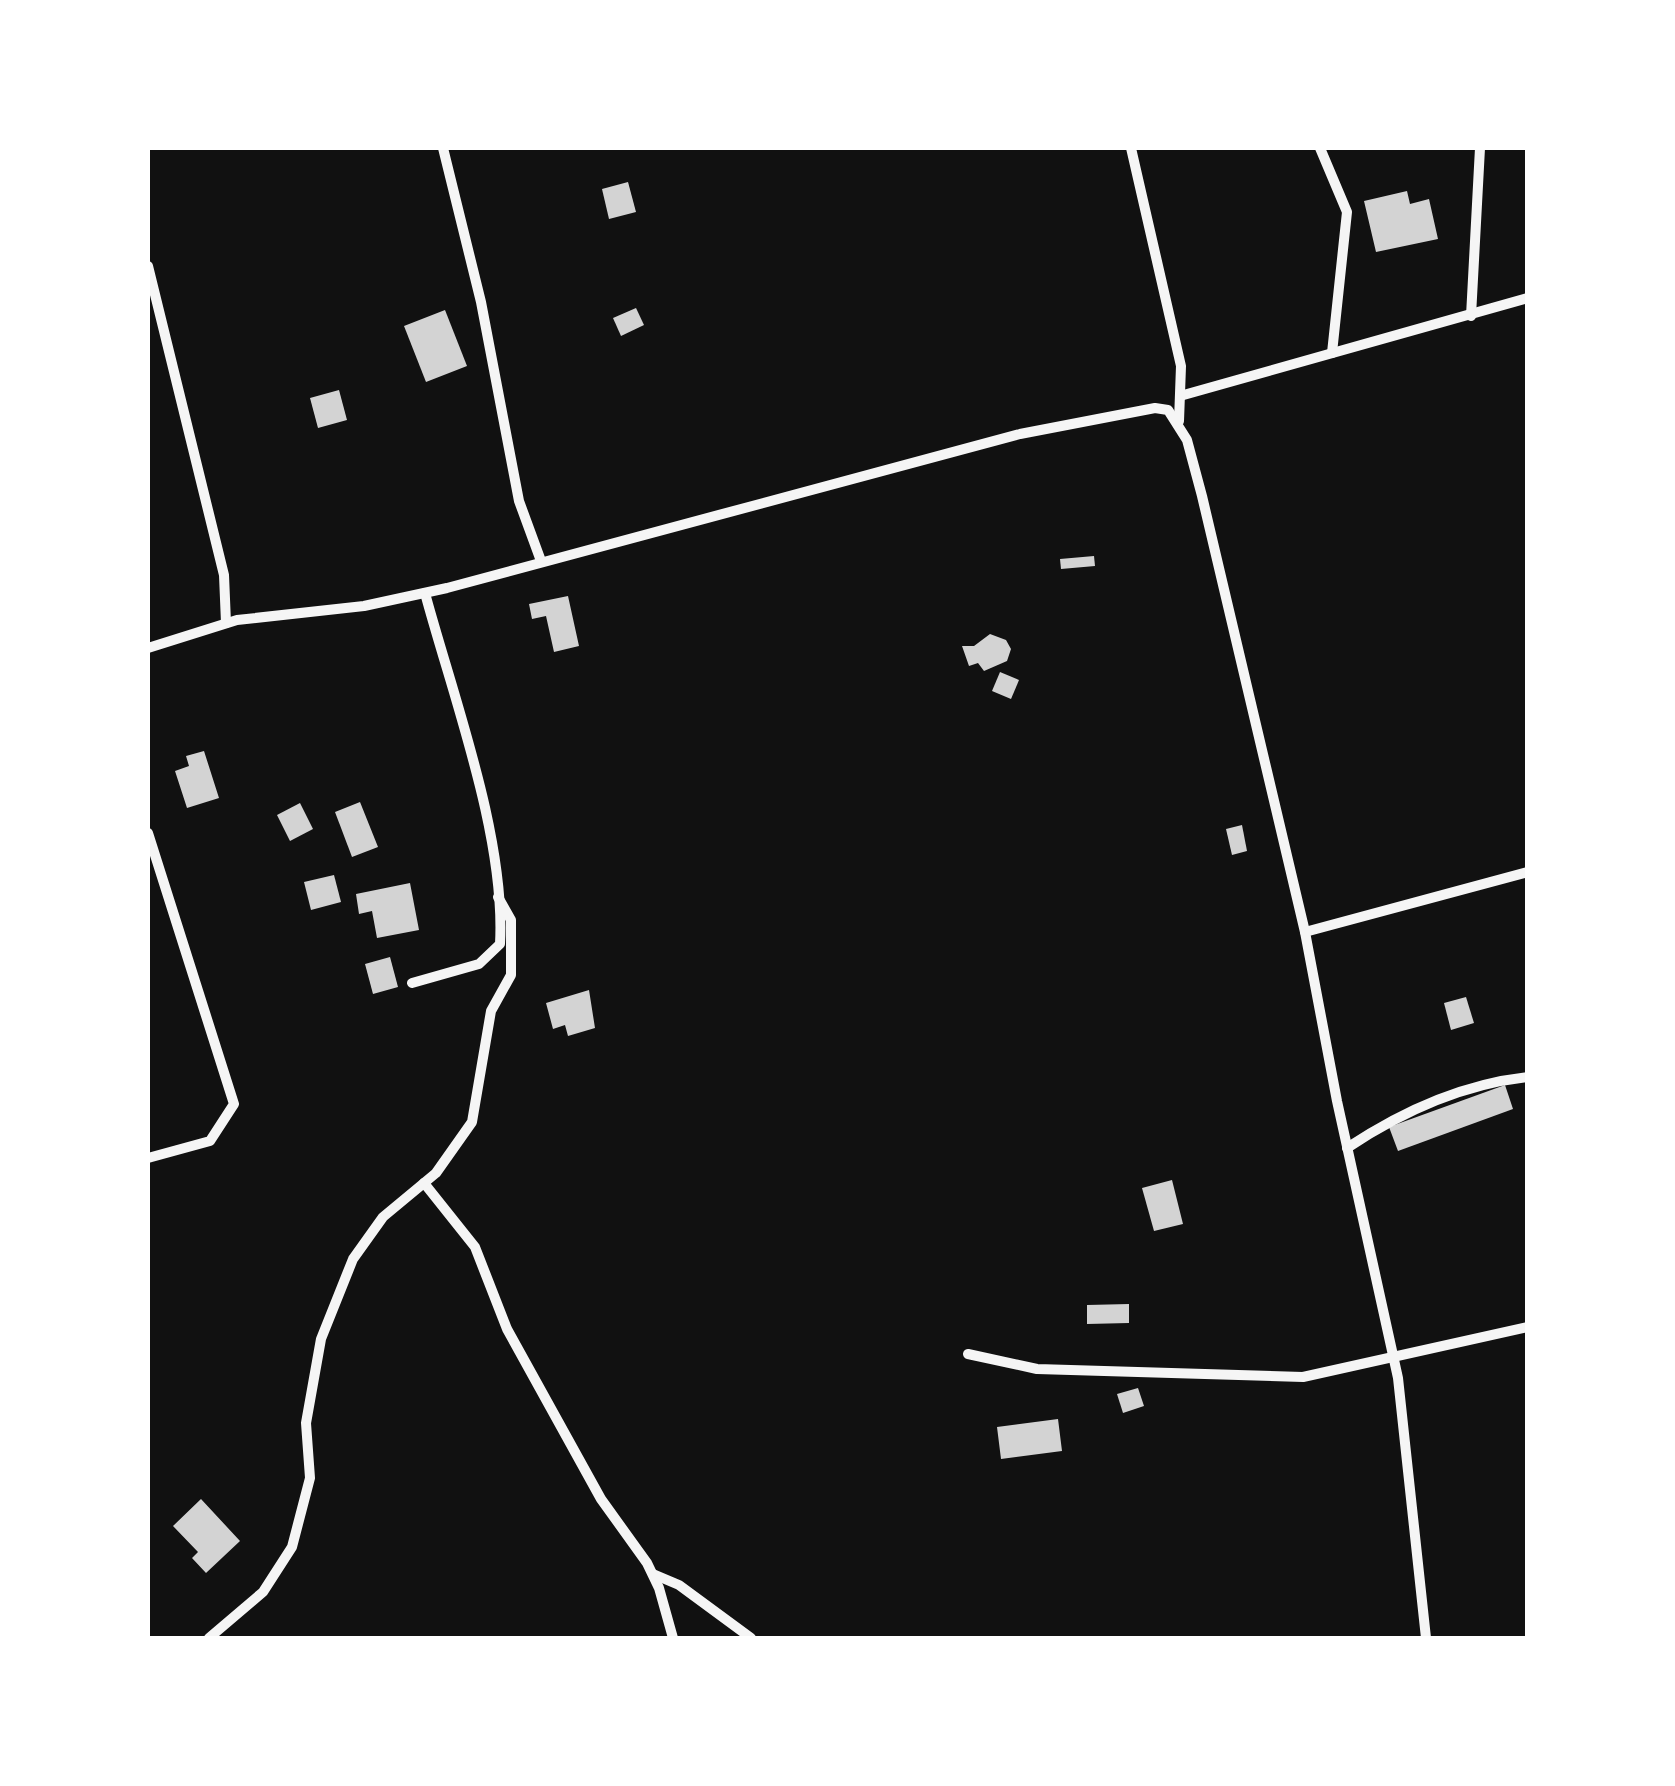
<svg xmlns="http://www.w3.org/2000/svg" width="1675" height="1786" viewBox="0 0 1675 1786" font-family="'Asap Condensed',sans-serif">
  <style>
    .building { fill: #d3d3d3 }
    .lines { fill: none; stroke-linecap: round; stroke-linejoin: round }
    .minor { stroke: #f5f5f5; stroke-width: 10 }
  </style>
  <rect width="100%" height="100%" fill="#111"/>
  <g class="building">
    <polygon points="628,182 636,212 609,219 602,189"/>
    <polygon points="1407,191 1410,204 1429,199 1438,239 1376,252 1364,201"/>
    <polygon points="636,308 644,325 621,336 613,318"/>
    <polygon points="445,310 467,366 426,382 404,326"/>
    <polygon points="339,390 347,420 318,428 310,398"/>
    <polygon points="1094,556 1095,566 1061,569 1060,559"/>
    <polygon points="568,596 579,646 554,652 546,616 532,619 529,604"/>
    <polygon points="990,634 1006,640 1011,649 1007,661 984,671 978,663 969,666 962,646 974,646"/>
    <polygon points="1000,672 1019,680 1011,699 992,691"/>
    <polygon points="204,751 219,798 187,808 175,771 189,766 186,756"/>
    <polygon points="360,802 378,847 352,857 335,812"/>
    <polygon points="300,803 313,829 290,841 277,815"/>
    <polygon points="1242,825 1247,851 1232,855 1226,829"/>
    <polygon points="334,875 341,902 311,910 304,882"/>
    <polygon points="410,883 419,930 377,938 372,911 359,914 356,894"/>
    <polygon points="390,957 398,987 373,994 365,964"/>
    <polygon points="589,990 595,1028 568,1036 565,1025 553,1029 546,1003"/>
    <polygon points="1466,997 1474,1023 1451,1030 1444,1003"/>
    <polygon points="1505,1085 1513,1109 1398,1151 1389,1127"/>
    <polygon points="1172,1180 1183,1224 1154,1231 1142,1188"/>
    <polygon points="1129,1304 1129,1323 1087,1324 1087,1305"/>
    <polygon points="1138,1388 1144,1406 1123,1413 1117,1394"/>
    <polygon points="1058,1419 1062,1451 1001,1459 997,1427"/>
    <polygon points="201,1499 240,1541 206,1573 192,1558 198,1552 173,1526"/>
  </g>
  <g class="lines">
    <g class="minor">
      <polyline points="443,148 481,302 519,501 541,561"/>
      <polyline points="1131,148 1181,366 1179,421"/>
      <polyline points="1320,148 1347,212 1332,353"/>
      <polyline points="148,266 224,575 226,623"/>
      <polyline points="1471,316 1480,148"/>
      <polyline points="1180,396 1528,298"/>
      <polyline points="148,648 237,620 364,606 447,588 1020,434 1155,408 1168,410 1187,440 1202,496 1305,932 1337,1101 1398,1378 1426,1638"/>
      <polyline points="148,833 234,1104 210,1141 148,1158"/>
      <polyline points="1305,932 1528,872"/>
      <path d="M 412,983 L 479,964 L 500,944 C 506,837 453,697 425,593"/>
      <path d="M 1347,1148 C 1401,1112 1462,1084 1528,1077"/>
      <polyline points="424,1183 475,1247 507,1329 601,1499 647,1563 659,1588 673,1638"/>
      <polyline points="968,1354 1037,1369 1303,1377 1528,1327"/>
      <polyline points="653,1574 679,1585 751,1638"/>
      <polyline points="209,1638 263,1592 292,1547 310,1478 306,1423 321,1339 353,1259 383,1217 436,1173 472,1122 491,1011 511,975 511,920 498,897"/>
    </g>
  </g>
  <rect width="1675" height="1786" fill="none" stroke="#ffffff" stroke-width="300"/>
</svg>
